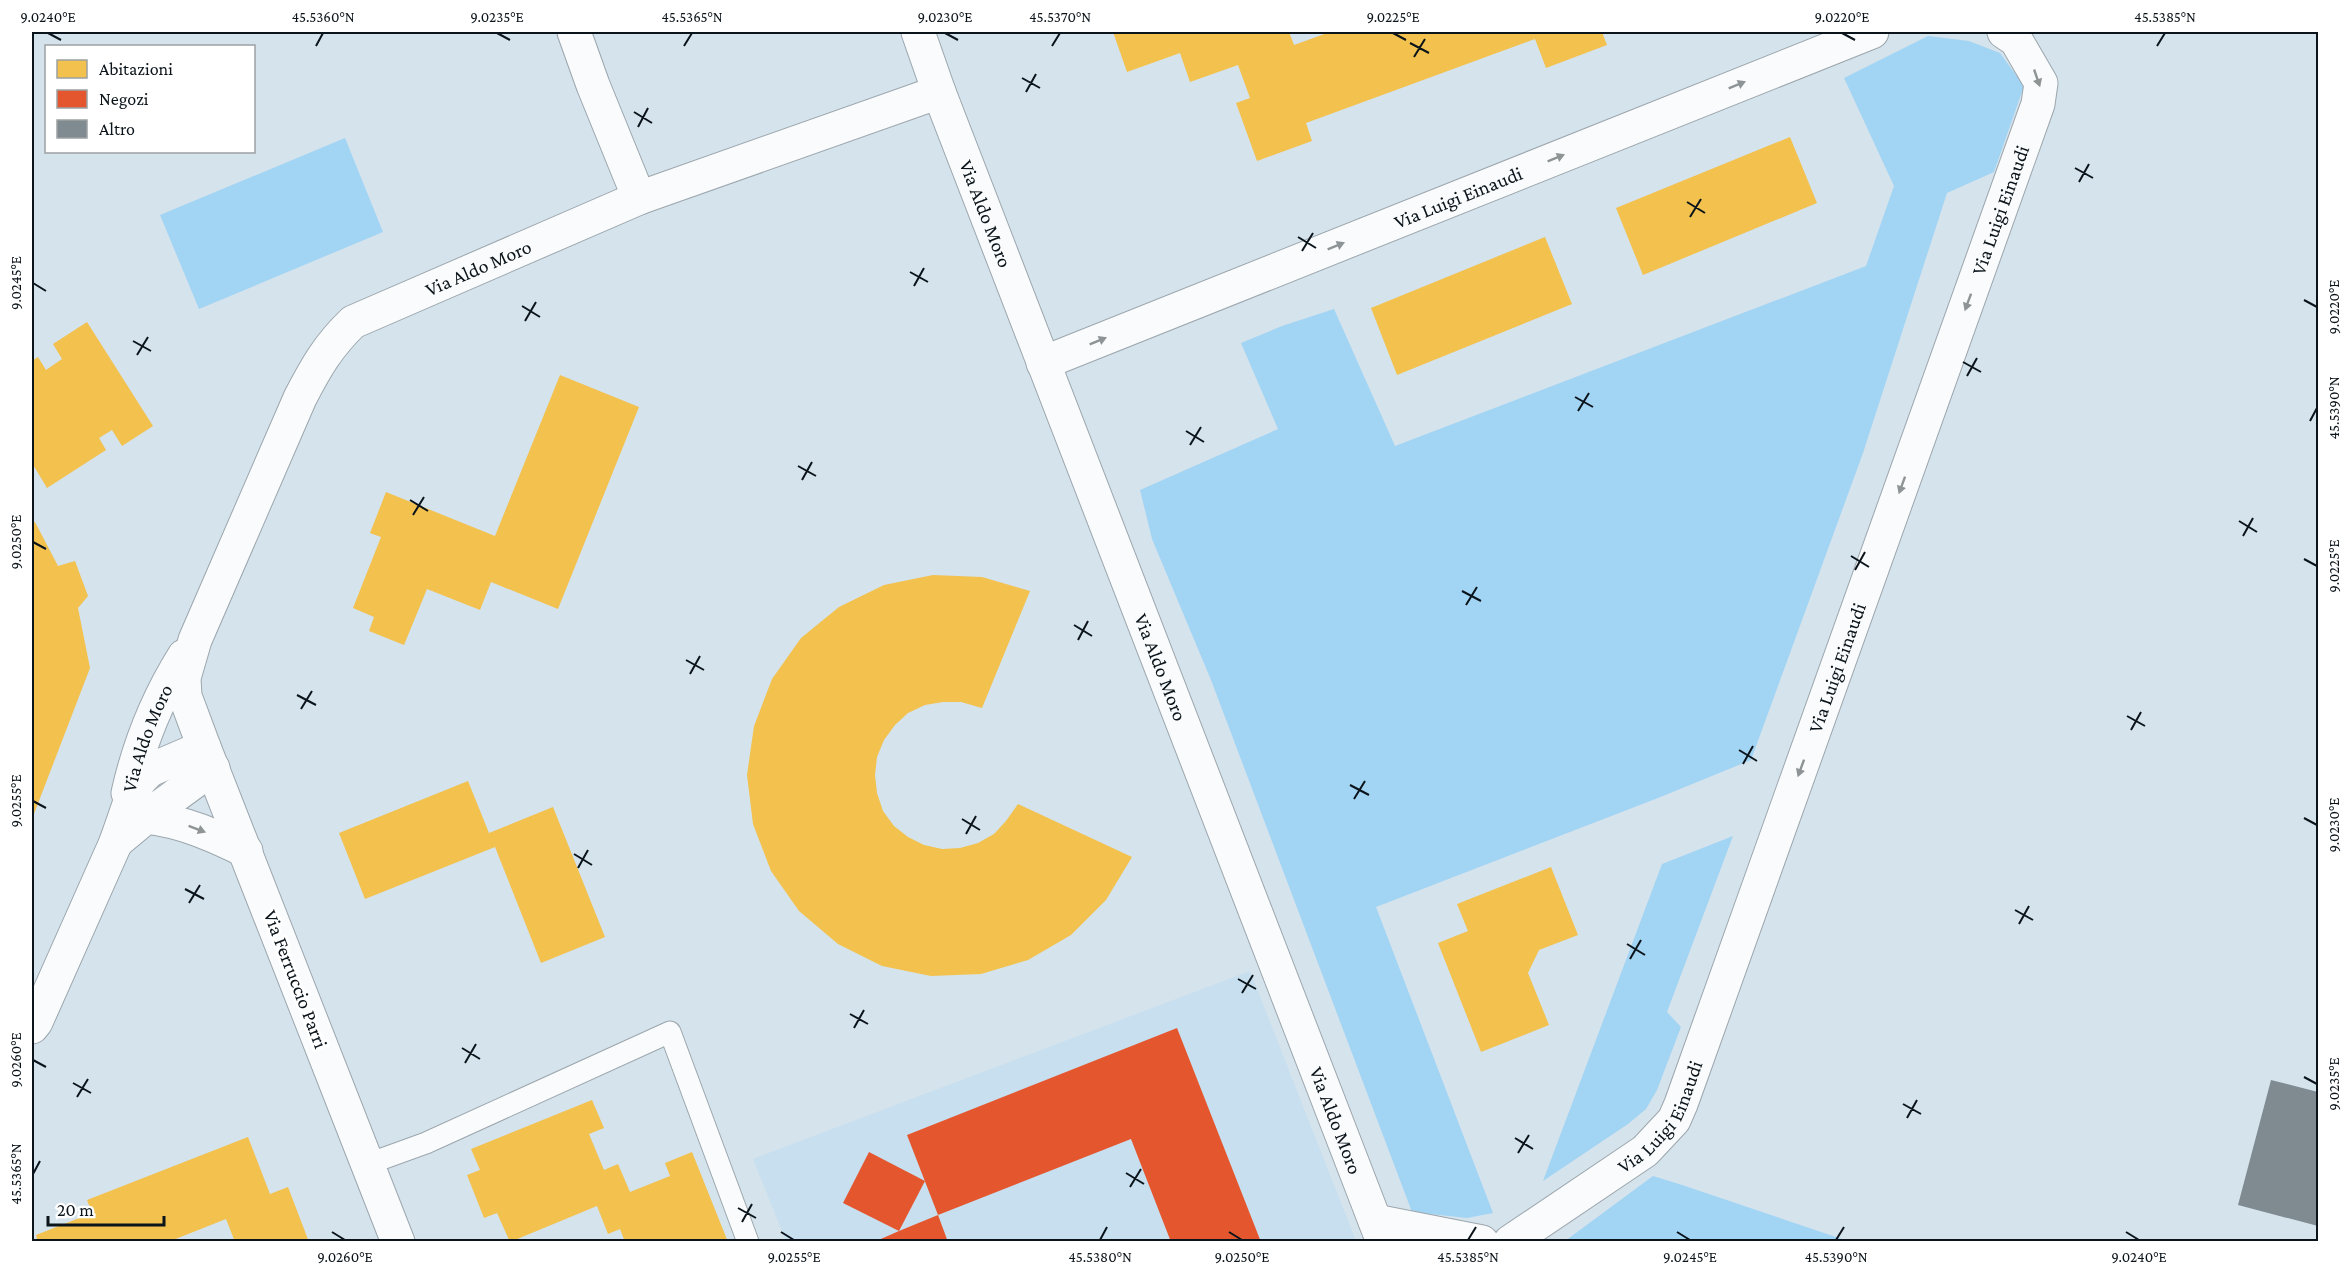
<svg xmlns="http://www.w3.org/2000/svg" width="2350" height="1273" viewBox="0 0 2350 1273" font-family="'Crimson Pro',serif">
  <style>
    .built { fill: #c7dfef }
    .green { fill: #a2d4f4 }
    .homes { fill: #f2c14e }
    .shops { fill: #e4572e }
    .building { fill: #808a91 }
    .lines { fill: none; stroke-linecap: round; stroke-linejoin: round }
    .service-casing { stroke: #9ca6ad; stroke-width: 23 }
    .minor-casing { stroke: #9ca6ad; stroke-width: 35 }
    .service { stroke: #f9fbfc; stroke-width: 21 }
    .minor { stroke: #f9fbfc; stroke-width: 33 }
    .oneway { fill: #8e9396 }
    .ticks { fill: none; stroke: #0b141a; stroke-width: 2 }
    .labels { text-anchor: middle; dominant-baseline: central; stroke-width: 6; stroke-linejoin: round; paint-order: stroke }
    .street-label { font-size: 20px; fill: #0b141a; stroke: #fff }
    .neatline { fill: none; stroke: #0b141a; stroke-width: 2 }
    .ticks-label { font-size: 15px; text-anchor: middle; fill: #0b141a }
  </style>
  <rect width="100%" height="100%" fill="#d5e3ec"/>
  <polygon class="built" points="1250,971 1356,1241 786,1241 753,1159"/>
  <g class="green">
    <polygon points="1928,36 1969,41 2000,53 2024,86 1994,172 1947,193 1863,453 1751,760 1658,798 1376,907 1493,1213 1467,1218 1412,1212 1211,680 1152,539 1140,490 1278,429 1241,343 1282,326 1334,309 1395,446 1866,266 1894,186 1844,78"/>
    <polygon points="345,138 383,232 199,309 160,215"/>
    <polygon points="1733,836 1667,1012 1681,1027 1657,1090 1646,1109 1628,1124 1543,1181 1662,864"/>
    <polygon points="1653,1176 1679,1184 1848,1241 1565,1241"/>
  </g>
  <g class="homes">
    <polygon points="1113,32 1240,32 1241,34 1247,32 1289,32 1294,45 1330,32 1602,32 1607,45 1546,68 1535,39 1306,123 1312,141 1257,161 1236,103 1250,98 1238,65 1190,82 1180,53 1127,72"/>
    <polygon points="1790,137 1817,203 1643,275 1616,208"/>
    <polygon points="1545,237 1572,304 1397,375 1371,308"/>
    <polygon points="87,322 153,426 122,446 112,430 99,438 106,450 47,488 32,463 32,361 38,357 46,370 62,359 53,344"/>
    <polygon points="560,375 639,407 558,609 491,582 480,610 427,589 404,645 369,631 374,617 353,608 381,537 370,533 386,492 495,536"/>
    <polygon points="35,522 58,566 75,561 88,596 78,608 90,668 32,819 32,524"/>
    <polygon points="933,575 982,577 1030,591 982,708 961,702 943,702 925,705 908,713 895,725 884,740 877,757 875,775 877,793 883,811 894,826 908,837 924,845 942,849 960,848 978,843 994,834 1006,821 1018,804 1132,857 1106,900 1071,935 1028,960 981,974 931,976 882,966 838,944 799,911 771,871 753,824 747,775 754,726 772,679 801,638 839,607 884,585"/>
    <polygon points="468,781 489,833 553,807 605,937 541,963 495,847 365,899 339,833"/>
    <polygon points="1551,867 1578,935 1539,950 1528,973 1549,1025 1481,1052 1438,943 1468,931 1457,904"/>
    <polygon points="592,1100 604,1128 589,1134 604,1170 618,1164 630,1192 670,1176 665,1163 692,1152 728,1242 625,1242 620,1229 608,1234 597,1206 510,1242 497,1213 484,1218 467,1175 480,1170 471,1149"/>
    <polygon points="248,1137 270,1194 288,1187 309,1242 235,1242 226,1219 168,1242 38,1242 36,1235 92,1213 87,1200"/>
  </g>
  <g class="shops">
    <polygon points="1177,1028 1261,1242 1171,1242 1131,1139 938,1215 907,1135"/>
    <polygon points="869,1152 925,1181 899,1231 843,1203"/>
    <polygon points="938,1215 948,1242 874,1242 899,1231"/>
  </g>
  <polygon class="building" points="2271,1080 2318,1092 2318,1226 2238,1205"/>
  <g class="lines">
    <g class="service-casing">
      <polyline id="service" points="368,1164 426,1143 670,1032 748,1242"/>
    </g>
    <g class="minor-casing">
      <g id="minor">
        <polyline points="574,32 593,85 639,198"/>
        <path id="s1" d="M 918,32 L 939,92 L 1383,1242"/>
        <path id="s2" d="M 1043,363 L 1872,32"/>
        <path id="s3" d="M 128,793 C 139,744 157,699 184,656"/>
        <path d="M 146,817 C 184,822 211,834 246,851"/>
        <polyline points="116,842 146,817 213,768"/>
        <polyline points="32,1027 36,1022 116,842 133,793 140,780 150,770 204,747"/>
        <polyline points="1375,1221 1482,1242"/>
        <path id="s4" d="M 398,1242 L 204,747 L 185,696 L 184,678 L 195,640 L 300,398 C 316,367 328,346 353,322 L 639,198 L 939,92"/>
        <path id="s5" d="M 1510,1242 L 1645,1151 L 1674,1120 L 1681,1104 L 2038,104 L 2041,83 L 2016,40 L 2004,32"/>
      </g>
    </g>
    <use href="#service" class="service"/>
    <use href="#minor" class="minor"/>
  </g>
  <defs><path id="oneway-solid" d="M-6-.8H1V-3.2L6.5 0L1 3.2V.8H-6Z" transform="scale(1.5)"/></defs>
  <g class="oneway">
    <use href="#oneway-solid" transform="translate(2037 78) rotate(71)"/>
    <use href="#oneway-solid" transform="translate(1737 85) rotate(-22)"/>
    <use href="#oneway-solid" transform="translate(1556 158) rotate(-22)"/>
    <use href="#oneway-solid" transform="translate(1336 246) rotate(-22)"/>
    <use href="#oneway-solid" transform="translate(1968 302) rotate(110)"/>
    <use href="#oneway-solid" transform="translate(1098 341) rotate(-22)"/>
    <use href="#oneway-solid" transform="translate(1902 485) rotate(110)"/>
    <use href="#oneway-solid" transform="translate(1801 768) rotate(110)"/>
    <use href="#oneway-solid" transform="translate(197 829) rotate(21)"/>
  </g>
  <path class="ticks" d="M 48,33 L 61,40M 497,33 L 510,40M 945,33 L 958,40M 1393,33 L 1406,40M 1842,33 L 1855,40M 1410,43 L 1429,53M 316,46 L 323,33M 684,46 L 692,33M 1052,46 L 1060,33M 2157,46 L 2165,33M 1414,57 L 1425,39M 1022,78 L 1040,88M 1026,92 L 1036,74M 634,112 L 652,123M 638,127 L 648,108M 2075,168 L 2093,178M 2079,182 L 2089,164M 1687,202 L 1705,213M 1690,217 L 1701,199M 1298,237 L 1316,248M 1302,251 L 1313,233M 910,272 L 928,282M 33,283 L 46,291M 914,286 L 924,268M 2304,300 L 2317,307M 522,306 L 540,317M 525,321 L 536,302M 133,341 L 151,351M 137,355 L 148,337M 1963,362 L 1981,372M 1967,376 L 1977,358M 1575,397 L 1593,407M 1578,411 L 1589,393M 2310,421 L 2317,408M 1186,431 L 1204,442M 1190,445 L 1201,427M 798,466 L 816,476M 802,480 L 812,462M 410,500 L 428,511M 413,515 L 424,497M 2239,521 L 2257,532M 2243,536 L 2253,518M 33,542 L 46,549M 1851,556 L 1869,567M 2304,559 L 2317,566M 1855,570 L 1865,552M 1462,591 L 1481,601M 1466,605 L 1477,587M 1074,625 L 1092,636M 1078,640 L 1088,621M 686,660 L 704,670M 690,674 L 700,656M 297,695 L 316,705M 301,709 L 312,691M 2127,716 L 2145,726M 2131,730 L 2141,712M 1739,750 L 1757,761M 1743,764 L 1753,746M 1350,785 L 1369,795M 1354,799 L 1365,781M 33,801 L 46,808M 2304,818 L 2317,825M 962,819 L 980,830M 966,834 L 976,816M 574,854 L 592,865M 578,868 L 588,850M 185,889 L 204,899M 189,903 L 200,885M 2015,910 L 2033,920M 2019,924 L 2029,906M 1627,944 L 1645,955M 1630,959 L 1641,940M 1238,979 L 1256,989M 1242,993 L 1253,975M 850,1014 L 868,1024M 854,1028 L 864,1010M 462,1048 L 480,1059M 33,1060 L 46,1067M 465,1063 L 476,1044M 2304,1077 L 2317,1084M 73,1083 L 91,1093M 77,1097 L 88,1079M 1903,1104 L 1921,1114M 1907,1118 L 1917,1100M 1515,1138 L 1533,1149M 1518,1153 L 1529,1135M 1126,1173 L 1144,1184M 33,1174 L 40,1161M 1130,1187 L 1141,1169M 738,1208 L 756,1218M 742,1222 L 752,1204M 332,1232 L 345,1240M 781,1232 L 794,1240M 1229,1232 L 1242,1240M 1677,1232 L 1690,1240M 2126,1232 L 2139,1240M 1100,1240 L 1107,1227M 1468,1240 L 1476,1227M 1836,1240 L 1844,1227"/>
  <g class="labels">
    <g class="street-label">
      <text stroke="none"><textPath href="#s2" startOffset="447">Via Luigi Einaudi</textPath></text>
      <text stroke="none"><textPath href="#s5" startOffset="1172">Via Luigi Einaudi</textPath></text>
      <text stroke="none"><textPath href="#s1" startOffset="194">Via Aldo Moro</textPath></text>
      <text stroke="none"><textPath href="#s4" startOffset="1137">Via Aldo Moro</textPath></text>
      <text stroke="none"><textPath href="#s1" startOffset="680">Via Aldo Moro</textPath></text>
      <text stroke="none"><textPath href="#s5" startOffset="686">Via Luigi Einaudi</textPath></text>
      <text stroke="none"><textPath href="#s3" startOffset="58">Via Aldo Moro</textPath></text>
      <text transform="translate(296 979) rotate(69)">Via Ferruccio Parri</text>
      <text stroke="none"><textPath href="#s5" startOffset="200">Via Luigi Einaudi</textPath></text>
      <text stroke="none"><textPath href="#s1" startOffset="1166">Via Aldo Moro</textPath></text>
    </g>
  </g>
  <rect width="2350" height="1273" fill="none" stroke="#ffffff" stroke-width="66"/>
  <rect x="45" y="45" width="210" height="108" fill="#ffffff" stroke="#9da1a3" stroke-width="1.5"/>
  <rect x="57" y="60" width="30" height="18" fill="#f2c14e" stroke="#9da1a3" stroke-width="1.5"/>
  <text x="99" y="75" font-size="18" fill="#0b141a">Abitazioni</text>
  <rect x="57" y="90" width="30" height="18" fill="#e4572e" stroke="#9da1a3" stroke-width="1.5"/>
  <text x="99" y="105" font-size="18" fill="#0b141a">Negozi</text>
  <rect x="57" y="120" width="30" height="18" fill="#808a91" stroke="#9da1a3" stroke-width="1.5"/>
  <text x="99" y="135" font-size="18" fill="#0b141a">Altro</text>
  <path d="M48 1216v9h116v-9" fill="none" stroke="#0b141a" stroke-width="3"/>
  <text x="57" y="1216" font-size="18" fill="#0b141a" stroke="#ffffff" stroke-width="4.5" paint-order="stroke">20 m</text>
  <rect x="33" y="33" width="2284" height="1207" class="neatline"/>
  <g class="ticks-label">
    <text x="48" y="22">9.0240°E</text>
    <text x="323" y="22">45.5360°N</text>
    <text x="497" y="22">9.0235°E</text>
    <text x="692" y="22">45.5365°N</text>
    <text x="945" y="22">9.0230°E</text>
    <text x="1060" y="22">45.5370°N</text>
    <text x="1393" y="22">9.0225°E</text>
    <text x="1842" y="22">9.0220°E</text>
    <text x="2165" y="22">45.5385°N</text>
    <text transform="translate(16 283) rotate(-90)" y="5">9.0245°E</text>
    <text transform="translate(2334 307) rotate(-90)" y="5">9.0220°E</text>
    <text transform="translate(2334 408) rotate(-90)" y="5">45.5390°N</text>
    <text transform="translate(16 542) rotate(-90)" y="5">9.0250°E</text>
    <text transform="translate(2334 566) rotate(-90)" y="5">9.0225°E</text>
    <text transform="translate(16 801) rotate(-90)" y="5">9.0255°E</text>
    <text transform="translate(2334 825) rotate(-90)" y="5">9.0230°E</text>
    <text transform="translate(16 1060) rotate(-90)" y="5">9.0260°E</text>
    <text transform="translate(2334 1084) rotate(-90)" y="5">9.0235°E</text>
    <text transform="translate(16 1174) rotate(-90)" y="5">45.5365°N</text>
    <text x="345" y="1262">9.0260°E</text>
    <text x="794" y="1262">9.0255°E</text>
    <text x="1100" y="1262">45.5380°N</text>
    <text x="1242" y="1262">9.0250°E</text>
    <text x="1468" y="1262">45.5385°N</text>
    <text x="1690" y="1262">9.0245°E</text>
    <text x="1836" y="1262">45.5390°N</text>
    <text x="2139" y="1262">9.0240°E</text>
  </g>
</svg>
